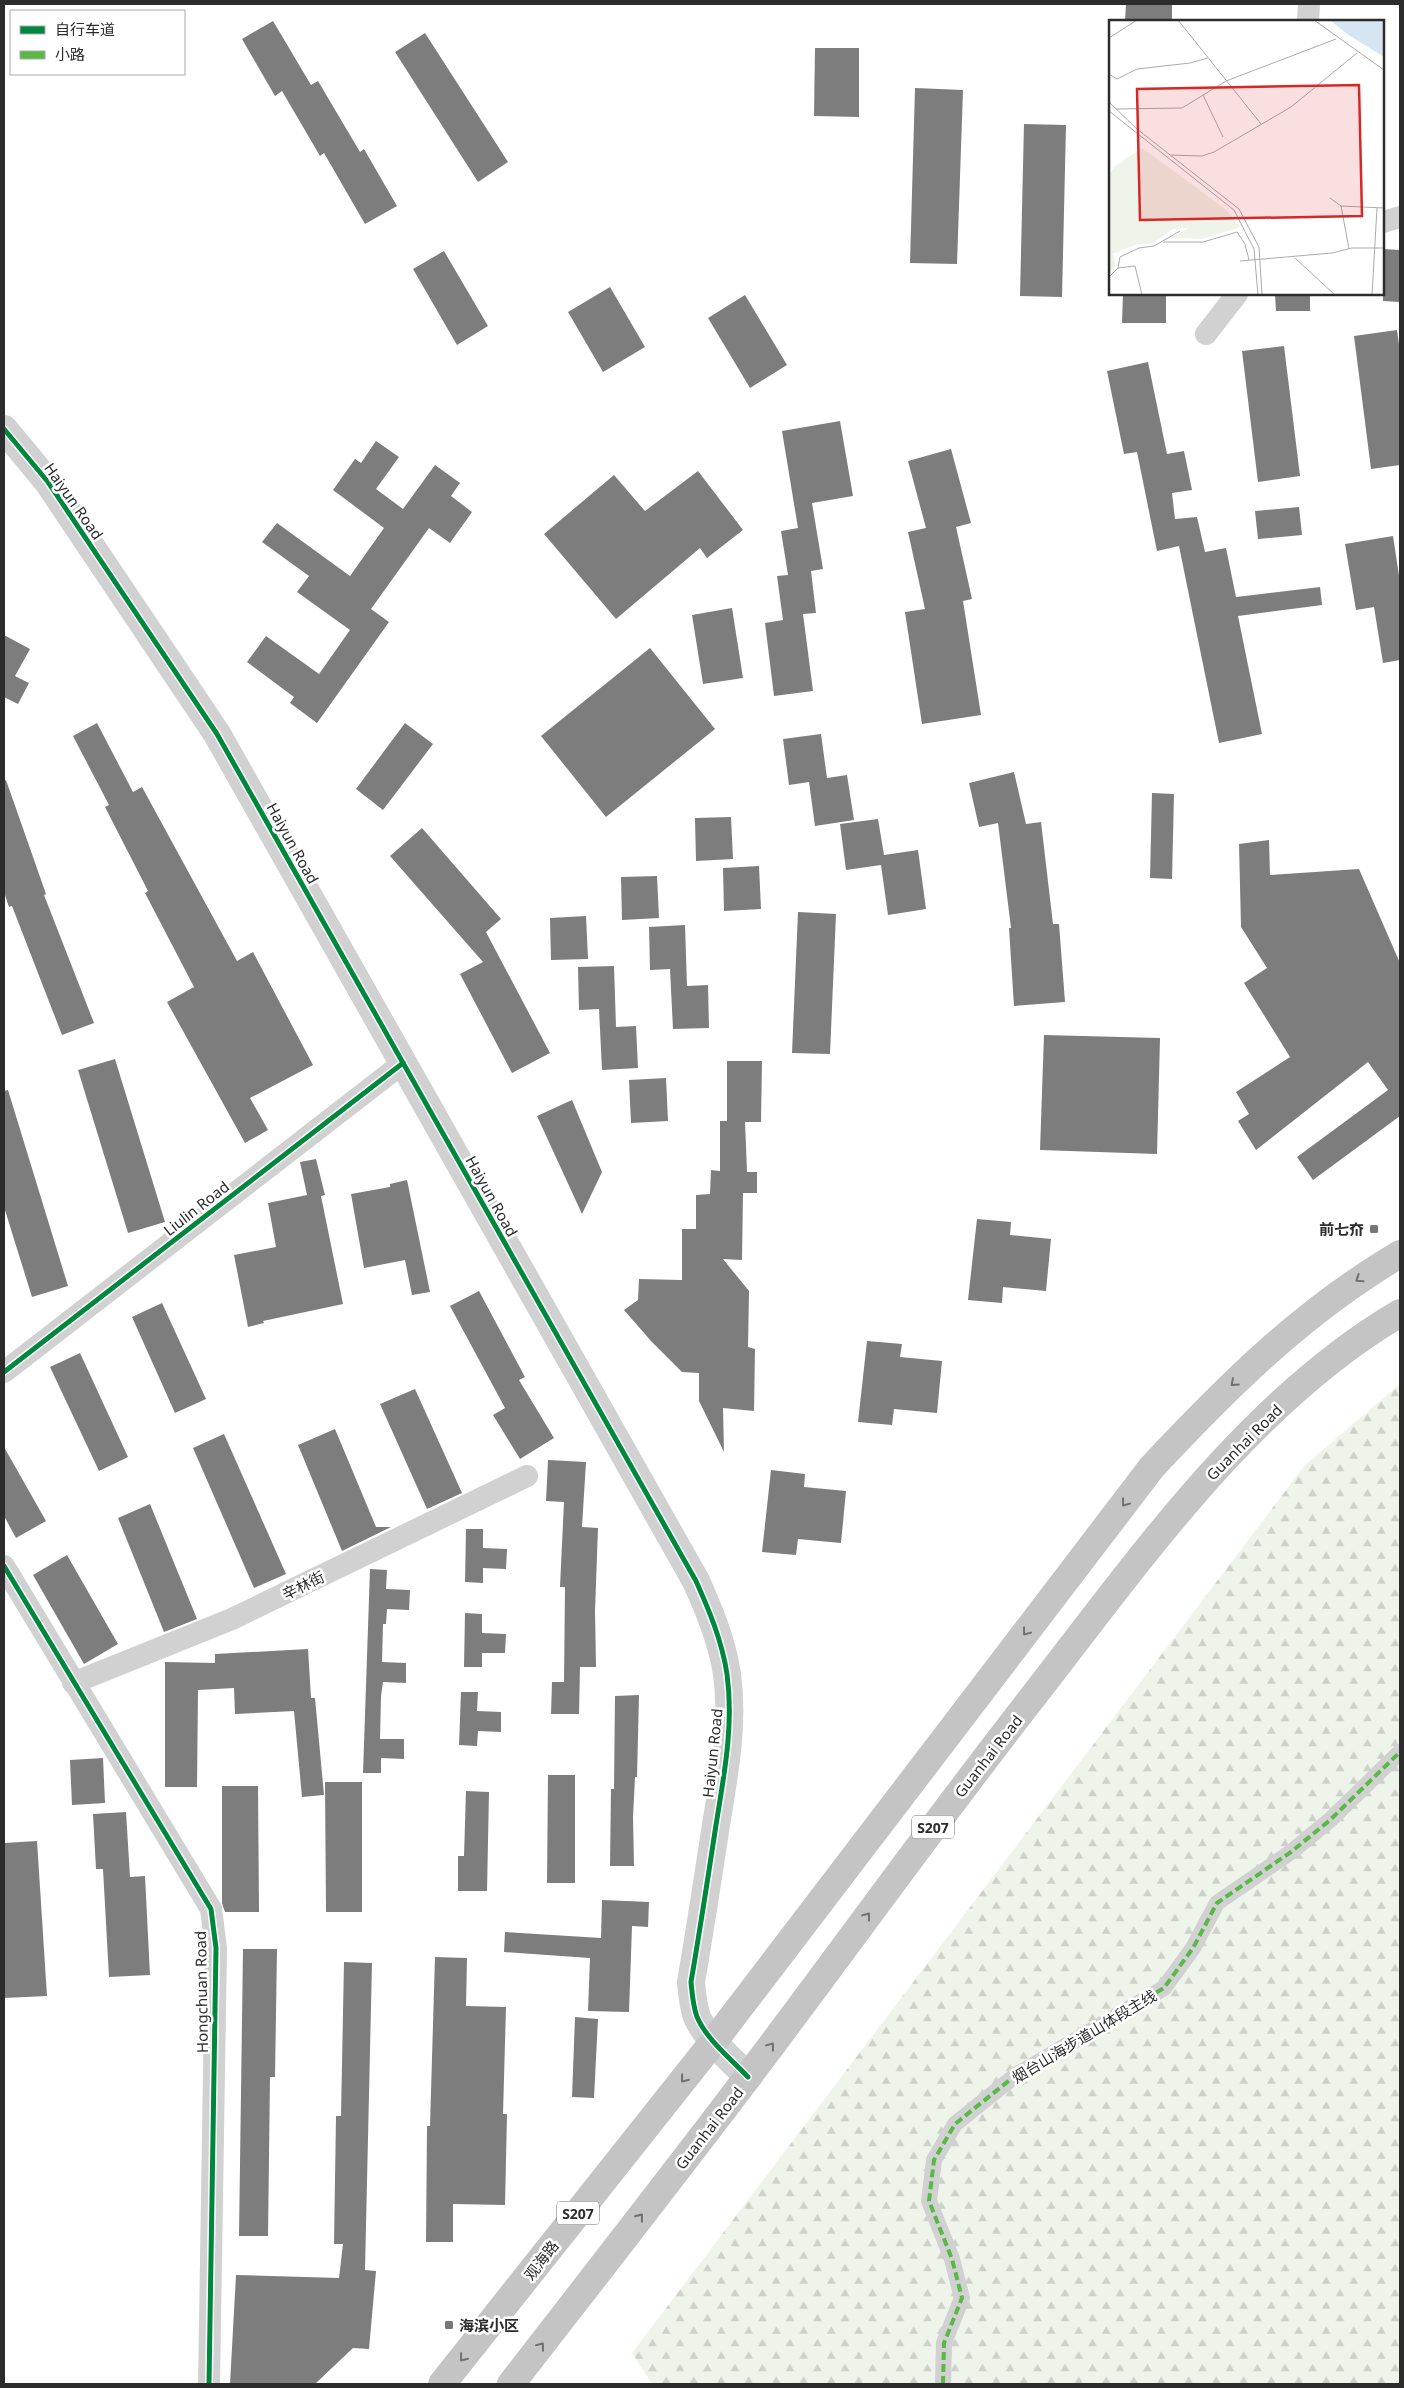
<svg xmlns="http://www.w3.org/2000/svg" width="1404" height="2388" viewBox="0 0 1404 2388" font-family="'Noto Sans','Noto Sans SC',sans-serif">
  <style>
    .forest { fill: url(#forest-firs) }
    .building { fill: #7d7d7d }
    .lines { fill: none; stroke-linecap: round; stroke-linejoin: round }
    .pedestrian { stroke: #d1d1d1; stroke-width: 16 }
    .minor { stroke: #d1d1d1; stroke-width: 22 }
    .tertiary { stroke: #d1d1d1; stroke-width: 28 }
    .primary { stroke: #c4c4c4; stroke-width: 28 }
    .quiet { stroke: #58b947; stroke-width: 4; stroke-dasharray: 8 4; stroke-linecap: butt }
    .cycleway-casing { stroke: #fff; stroke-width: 8 }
    .cycleway { stroke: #00873e; stroke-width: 5 }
    .oneway { stroke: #707070 }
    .poi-dot { fill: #767676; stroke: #fff; stroke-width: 2 }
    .labels { text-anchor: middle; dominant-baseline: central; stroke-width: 5; stroke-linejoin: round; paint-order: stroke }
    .shield { fill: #fff; stroke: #6b6b6b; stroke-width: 1 }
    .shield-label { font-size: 14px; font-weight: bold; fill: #2c2c2c }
    .street-label { font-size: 15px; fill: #2c2c2c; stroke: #fff }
    .poi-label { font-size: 15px; font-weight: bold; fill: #2c2c2c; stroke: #fff; text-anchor: end }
    .inset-road { fill: none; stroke: #ababab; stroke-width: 1 }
    .view { fill: #d62828; fill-opacity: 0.15; stroke: #d62828; stroke-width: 2.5 }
    .inset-edge { fill: none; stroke: #2c2c2c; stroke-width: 2.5 }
  </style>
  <defs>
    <pattern id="forest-firs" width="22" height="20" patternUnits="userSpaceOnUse" patternTransform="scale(1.25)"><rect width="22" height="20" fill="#eff4ea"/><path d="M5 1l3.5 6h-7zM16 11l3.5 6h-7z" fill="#cdd1c9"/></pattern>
  </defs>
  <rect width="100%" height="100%" fill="#fff"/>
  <polygon class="forest" points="1400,1384 1400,2384 652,2384 632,2353 1305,1465"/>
  <g class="building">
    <polygon points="1126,4 1172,4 1172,21 1125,21"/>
    <polygon points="273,21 311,85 318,81 360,152 364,149 397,206 365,224 324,153 320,156 282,91 275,96 242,39"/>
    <polygon points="425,33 508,162 478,182 395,52"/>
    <polygon points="815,48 859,48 859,117 814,116"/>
    <polygon points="915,88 963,90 957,264 910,263"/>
    <polygon points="1024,124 1066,125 1062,297 1020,296"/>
    <polygon points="1383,249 1400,250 1400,302 1383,301"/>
    <polygon points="444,251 488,326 457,345 413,269"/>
    <polygon points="610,287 645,347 603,372 568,312"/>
    <polygon points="1123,294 1166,294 1166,323 1122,323"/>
    <polygon points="1275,294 1310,294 1310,311 1276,311"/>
    <polygon points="745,295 787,365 750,388 708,318"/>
    <polygon points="1397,330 1400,352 1400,465 1371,469 1354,336"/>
    <polygon points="1284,346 1300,476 1258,482 1242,351"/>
    <polygon points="1148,362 1167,454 1184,451 1192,490 1172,493 1175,519 1197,517 1205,552 1226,548 1236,597 1320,587 1322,605 1238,616 1262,734 1219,743 1179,546 1157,551 1137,452 1124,454 1107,371"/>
    <polygon points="840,421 853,496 812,503 823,569 811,571 816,613 803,614 813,691 774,696 765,623 783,620 777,576 788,575 781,531 798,528 782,431"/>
    <polygon points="376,441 399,457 376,489 403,509 435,465 460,483 451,496 472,512 450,543 429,528 371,609 389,622 317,723 290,703 294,697 247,662 266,636 319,674 350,630 297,592 309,576 262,542 277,523 350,576 384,528 333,490 355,459 361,463"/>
    <polygon points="951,449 971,523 956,527 972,599 963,601 981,715 922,724 905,612 925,609 908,532 926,528 908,461"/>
    <polygon points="698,471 743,530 707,558 700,548 616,619 544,534 614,475 645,511"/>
    <polygon points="1299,507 1302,535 1258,539 1255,511"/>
    <polygon points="1393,536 1400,582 1400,660 1383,663 1374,607 1356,610 1345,544"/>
    <polygon points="732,608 743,678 703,684 692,615"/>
    <polygon points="4,635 30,649 15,676 29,683 18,704 4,697"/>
    <polygon points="650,648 715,729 606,817 541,736"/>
    <polygon points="97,723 133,792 142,787 237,961 253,952 313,1065 250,1098 268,1130 245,1143 167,1002 194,987 145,893 148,891 105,807 109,805 73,736"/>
    <polygon points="405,723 433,744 383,810 356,789"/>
    <polygon points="821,734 827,778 847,775 854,820 815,826 809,782 789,785 783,739"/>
    <polygon points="1014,772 1026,824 1041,822 1053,924 1059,924 1065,1002 1014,1006 1009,928 1011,928 998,823 979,827 969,783"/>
    <polygon points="6,780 46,894 44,895 94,1023 62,1035 12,906 9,907 4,892 4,781"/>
    <polygon points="1152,793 1174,794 1172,879 1150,878"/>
    <polygon points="731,817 733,859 696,861 695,818"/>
    <polygon points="878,819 884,855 918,850 926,909 888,915 881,865 846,870 840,824"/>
    <polygon points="422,828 501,919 486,932 550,1053 512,1073 460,974 483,962 390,856"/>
    <polygon points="1269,840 1270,875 1359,869 1400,963 1400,1116 1313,1180 1297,1157 1388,1090 1368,1062 1256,1150 1238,1121 1249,1114 1236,1092 1290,1057 1244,983 1267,968 1241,927 1239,844"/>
    <polygon points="759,866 761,909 724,911 723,868"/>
    <polygon points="657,876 659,918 622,920 621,877"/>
    <polygon points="798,912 836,914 830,1054 792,1053"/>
    <polygon points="586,916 588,959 551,960 550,918"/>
    <polygon points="685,925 687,986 708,985 709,1028 673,1029 670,969 650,970 649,927"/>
    <polygon points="614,966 616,1027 636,1026 638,1068 602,1070 599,1009 579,1010 578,967"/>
    <polygon points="1044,1035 1160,1038 1157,1154 1040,1150"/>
    <polygon points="115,1059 165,1222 128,1233 78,1070"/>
    <polygon points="727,1061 762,1061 761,1122 745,1122 747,1172 757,1172 757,1193 743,1193 742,1260 723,1259 749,1291 748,1347 755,1349 754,1411 723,1408 724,1452 699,1401 699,1373 682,1372 651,1341 624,1310 638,1300 639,1279 682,1280 682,1229 696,1229 696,1195 710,1194 711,1170 720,1171 720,1121 727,1121"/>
    <polygon points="666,1078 668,1121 631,1123 629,1080"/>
    <polygon points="8,1090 68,1286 32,1297 4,1207 4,1091"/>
    <polygon points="572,1100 602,1172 582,1214 537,1116"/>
    <polygon points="316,1159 325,1195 321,1196 343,1304 263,1321 264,1323 248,1327 234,1255 276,1247 268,1203 307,1195 300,1162"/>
    <polygon points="407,1180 430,1292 412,1295 405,1260 364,1268 351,1194 390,1187 390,1184"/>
    <polygon points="977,1219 1011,1222 1010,1235 1051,1239 1046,1291 1003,1287 1002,1303 968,1300"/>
    <polygon points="479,1291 525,1377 519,1380 554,1438 520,1459 493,1415 505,1408 450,1306"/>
    <polygon points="162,1303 206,1399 175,1413 132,1317"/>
    <polygon points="867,1341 902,1344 900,1357 942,1361 937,1413 894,1409 892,1425 858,1422"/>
    <polygon points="80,1353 128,1457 99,1471 50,1367"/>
    <polygon points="415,1389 462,1493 427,1509 380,1404"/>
    <polygon points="335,1429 376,1527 391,1527 342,1551 298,1445"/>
    <polygon points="224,1434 286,1574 254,1588 193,1448"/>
    <polygon points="4,1447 46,1521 16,1538 4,1516"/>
    <polygon points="548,1460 586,1462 582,1527 598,1528 595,1611 596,1667 580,1667 579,1714 551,1714 552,1682 564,1682 565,1587 560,1587 564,1502 546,1501"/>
    <polygon points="771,1470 805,1474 804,1487 846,1491 841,1543 798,1539 796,1555 762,1552"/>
    <polygon points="150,1504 197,1619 164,1632 118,1518"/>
    <polygon points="466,1529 483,1529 483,1548 507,1549 506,1569 483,1568 483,1583 465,1582"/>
    <polygon points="67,1555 118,1644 84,1664 33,1575"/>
    <polygon points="370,1569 387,1570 386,1589 410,1590 409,1610 387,1609 386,1624 383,1624 382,1662 406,1663 406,1683 383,1682 381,1696 380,1739 404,1739 404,1759 381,1758 381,1773 363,1773"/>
    <polygon points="465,1613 482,1614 482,1633 506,1634 505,1653 482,1653 482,1667 464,1667"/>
    <polygon points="308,1649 311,1698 315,1698 324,1795 302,1797 294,1711 235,1714 234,1688 198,1690 197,1787 165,1787 165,1662 215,1663 215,1654"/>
    <polygon points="461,1692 478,1692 477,1711 501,1712 501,1732 478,1731 477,1746 459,1745"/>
    <polygon points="639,1695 637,1777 635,1777 633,1817 634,1866 610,1866 611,1789 614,1789 615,1696"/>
    <polygon points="103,1758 105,1803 72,1805 70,1760"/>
    <polygon points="548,1775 575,1775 575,1883 547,1883"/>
    <polygon points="325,1782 362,1782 362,1912 326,1912"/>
    <polygon points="222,1786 258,1786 259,1912 225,1912 222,1903"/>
    <polygon points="466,1791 489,1792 487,1891 458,1891 458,1856 464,1856"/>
    <polygon points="126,1812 130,1877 145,1876 150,1975 109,1977 103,1869 96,1869 93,1814"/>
    <polygon points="37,1841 47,1996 4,1998 4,1843"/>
    <polygon points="602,1900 649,1902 648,1927 632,1926 629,2012 588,2011 590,1958 504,1952 505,1932 601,1938"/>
    <polygon points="243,1949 277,1949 275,2077 270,2077 268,2236 239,2236"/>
    <polygon points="435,1957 467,1958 466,2006 506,2007 503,2114 507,2114 505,2205 453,2204 453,2242 426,2242 427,2126 430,2126"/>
    <polygon points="344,1962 372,1963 365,2270 376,2271 369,2349 353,2348 315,2384 230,2384 236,2275 339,2278 343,2244 334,2244 336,2116 341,2116"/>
    <polygon points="575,2017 598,2019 594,2098 572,2097"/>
  </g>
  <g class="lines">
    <polyline class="pedestrian" points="943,2384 944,2343 962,2298 952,2259 929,2201 934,2160 955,2124 1016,2075 1164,1988 1193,1948 1217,1903 1291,1852 1330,1820 1400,1752"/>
    <g class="minor">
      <polyline points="1308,21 1309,4"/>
      <polyline points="1383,222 1400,217"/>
      <polyline points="1206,334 1237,294"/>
      <polyline points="4,1372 403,1063"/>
      <polyline points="4,1566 211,1909 216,1948 209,2384"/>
      <polyline points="73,1683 232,1619 527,1476"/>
    </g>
    <path class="tertiary" d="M 4,429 L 48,482 L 217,734 L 696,1581 C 709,1610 722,1641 727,1674 C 734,1725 724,1775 716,1825 C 708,1877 700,1930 691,1982 C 692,1993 693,2006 697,2017 C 707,2040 731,2059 748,2077"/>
    <g class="primary">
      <path d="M 442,2384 L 714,2041 L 1152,1467 C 1229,1385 1302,1312 1400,1254"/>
      <path d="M 511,2384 C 590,2282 669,2181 747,2078 C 840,1955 930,1829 1025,1707 C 1134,1568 1245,1404 1400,1313"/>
    </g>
    <polyline class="quiet" points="943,2384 944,2343 962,2298 952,2259 929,2201 934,2160 955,2124 1016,2075 1164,1988 1193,1948 1217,1903 1291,1852 1330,1820 1400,1752"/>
    <g class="cycleway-casing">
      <g id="cycleway">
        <path d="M 4,429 L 48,482 L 217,734 L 696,1581 C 709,1610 722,1641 727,1674 C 734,1725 724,1775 716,1825 C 708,1877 700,1930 691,1982 C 692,1993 693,2006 697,2017 C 707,2040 731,2059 748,2077"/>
        <polyline points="4,1372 403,1063"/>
        <polyline points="4,1566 211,1909 216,1948 209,2384"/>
      </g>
    </g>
    <use href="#cycleway" class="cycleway"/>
  </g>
  <defs><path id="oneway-chevron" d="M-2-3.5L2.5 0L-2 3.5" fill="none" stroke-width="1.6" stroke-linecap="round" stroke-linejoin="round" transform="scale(1.25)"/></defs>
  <g class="oneway">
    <use href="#oneway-chevron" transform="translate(1359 1279) rotate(146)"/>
    <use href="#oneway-chevron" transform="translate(1234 1383) rotate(138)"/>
    <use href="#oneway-chevron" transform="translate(1125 1503) rotate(127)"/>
    <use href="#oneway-chevron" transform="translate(1026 1632) rotate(127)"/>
    <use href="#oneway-chevron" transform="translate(867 1916) rotate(-53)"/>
    <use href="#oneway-chevron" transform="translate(771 2046) rotate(-53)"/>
    <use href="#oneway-chevron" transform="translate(684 2079) rotate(128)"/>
    <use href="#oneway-chevron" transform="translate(640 2217) rotate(-52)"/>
    <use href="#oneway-chevron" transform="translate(541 2346) rotate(-52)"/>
    <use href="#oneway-chevron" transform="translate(463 2358) rotate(128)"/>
  </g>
  <g class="poi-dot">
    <rect x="1369" y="1224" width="10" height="10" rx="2.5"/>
    <rect x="444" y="2320" width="10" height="10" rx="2.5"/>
  </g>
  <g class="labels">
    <g class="shield">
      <rect x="912" y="1815.5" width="42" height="23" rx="4"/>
      <rect x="557" y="2201.5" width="42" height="23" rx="4"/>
    </g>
    <g class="shield-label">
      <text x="933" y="1827">S207</text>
      <text x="578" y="2213">S207</text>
    </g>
    <g class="street-label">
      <text transform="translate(74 501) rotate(55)">Haiyun Road</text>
      <text transform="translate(293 843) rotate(61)">Haiyun Road</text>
      <text transform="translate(492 1196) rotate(61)">Haiyun Road</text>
      <text transform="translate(196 1208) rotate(-38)">Liulin Road</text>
      <text transform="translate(1244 1442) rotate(-45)">Guanhai Road</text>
      <text transform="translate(303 1585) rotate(-26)">辛林街</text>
      <text transform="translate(712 1753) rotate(-84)">Haiyun Road</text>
      <text transform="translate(988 1756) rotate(-52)">Guanhai Road</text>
      <text transform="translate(201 1992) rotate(-91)">Hongchuan Road</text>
      <text transform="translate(1084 2036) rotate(-31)">烟台山海步道山体段主线</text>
      <text transform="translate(709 2128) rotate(-52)">Guanhai Road</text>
      <text transform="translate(541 2260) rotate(-52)">观海路</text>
    </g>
    <g class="poi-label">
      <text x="1364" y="1229">前七夼</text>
      <text x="459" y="2325" text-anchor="start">海滨小区</text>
    </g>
  </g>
  <g transform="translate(1109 20)">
    <rect width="275" height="275" fill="#fff"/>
    <path d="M 33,128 L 116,189 L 132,207 L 93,219 L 61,218 L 80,208 L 64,209 L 45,223 L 26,225 L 4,234 L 7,246 L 0,253 L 0,155 L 6,146 Z" fill="#eff4ea"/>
    <path d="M 221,0 L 275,0 L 275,37 L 238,14 Z" fill="#d5e6f2"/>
    <path class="inset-road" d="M 69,0 L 152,104M 205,0 L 275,50M 0,18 L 28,0M 0,54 L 8,59 L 28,49 L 81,43 L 99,38M 94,75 L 114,117M 0,82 L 28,109 L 130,189 L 150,227 L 153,275M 7,89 L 73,88 L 117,61 L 227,19M 0,91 L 125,190 L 145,229 L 149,275M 62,135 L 93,136 L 105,132 L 182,87 L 248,33M 221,178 L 232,186 L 275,188M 232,186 L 240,229M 54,222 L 94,222 L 128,212 L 136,224 L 140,240M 186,238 L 226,275M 131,241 L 223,233 L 243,228 L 275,228M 9,248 L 26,246 L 33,275M 0,257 L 9,248 L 11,237 L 30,228 L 45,226 L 71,211M 263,275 L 268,188"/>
    <path class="view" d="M 250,65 L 253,196 L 31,200 L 28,69 Z"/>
    <rect width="275" height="275" class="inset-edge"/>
  </g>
  <rect width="1404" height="2388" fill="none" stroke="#2c2c2c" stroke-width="10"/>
  <rect x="10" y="10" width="175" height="65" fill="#ffffff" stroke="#ababab"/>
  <rect x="20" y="26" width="25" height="8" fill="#00873e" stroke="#ababab"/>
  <text x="55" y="35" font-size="15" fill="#2c2c2c">自行车道</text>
  <rect x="20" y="51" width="25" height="8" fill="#58b947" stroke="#ababab"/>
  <text x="55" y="60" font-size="15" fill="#2c2c2c">小路</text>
</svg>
